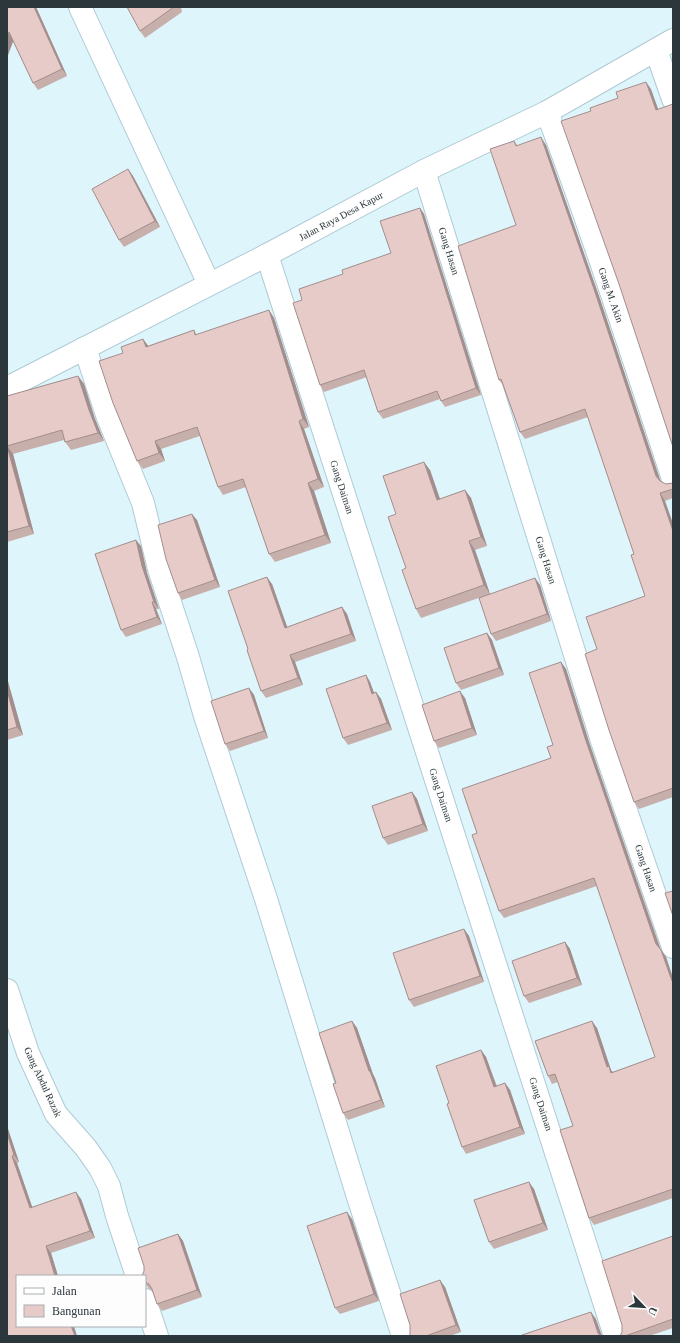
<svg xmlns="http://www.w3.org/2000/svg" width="680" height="1343" viewBox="0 0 680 1343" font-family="Georgia,serif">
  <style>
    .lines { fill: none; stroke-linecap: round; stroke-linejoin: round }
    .minor-casing { stroke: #afcad4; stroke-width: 24 }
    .minor { stroke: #fff; stroke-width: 22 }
    .wall { fill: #c7afac }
    .shaded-wall { fill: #a28e8c }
    .building { fill: #e7cbc8; stroke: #a28e8c }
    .labels { text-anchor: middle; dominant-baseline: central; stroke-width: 3; stroke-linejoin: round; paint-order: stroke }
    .street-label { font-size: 10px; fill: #2c373b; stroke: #fdfdfd }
  </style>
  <rect width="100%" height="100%" fill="#def5fc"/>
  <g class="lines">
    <g class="minor-casing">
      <g id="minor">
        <polyline points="80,7 209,284"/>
        <polyline points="656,50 673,99"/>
        <path d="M 547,112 C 593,233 633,357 673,479"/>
        <polyline points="424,171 602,741 673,947"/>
        <polyline points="267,255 615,1336"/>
        <polyline points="85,348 107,415 143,503 159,569 188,657 205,716 266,899 358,1197 403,1336"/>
        <polyline points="7,388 267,255 424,171 547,112 673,40"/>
        <polyline points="7,990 28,1053 56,1114 86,1148 100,1168 109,1186 117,1216 137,1276"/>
        <polyline points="145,1300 157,1336"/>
      </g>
    </g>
    <use href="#minor" class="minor"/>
  </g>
  <g class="wall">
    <polygon points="7,7 36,7 67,76 38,90 33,83 13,41"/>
    <polygon points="127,7 181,7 182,12 145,38 140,31"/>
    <polygon points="514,141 518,146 546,145 600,299 661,482 666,484 673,483 673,498 665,501 673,524 673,797 639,809 634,802 597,649 645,596 634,554 588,417 525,439 520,432 504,386 499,380 516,225"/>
    <polygon points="128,169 133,176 160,227 124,247 119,240"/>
    <polygon points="420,208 424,214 481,395 445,407 441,401 440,399 383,419 378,412 367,377 324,392 320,385 302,300 343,274 391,253"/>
    <polygon points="269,310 274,318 309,427 304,429 324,487 314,491 331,543 275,562 269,554 246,487 223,495 218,487 200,436 161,449 165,461 143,469 137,461 123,353 143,339 148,346 194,330 197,335"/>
    <polygon points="78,376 84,384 95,419 104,441 71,450 65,442 64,440 13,454 34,534 7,542 7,396"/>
    <polygon points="430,470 440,499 465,490 471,498 487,546 475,550 490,594 421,618 416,609 406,568 396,514"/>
    <polygon points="197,520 220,587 182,600 178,593"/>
    <polygon points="141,546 147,573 159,609 156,609 162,624 126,637 121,630"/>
    <polygon points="535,578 540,585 551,621 496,641 491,634"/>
    <polygon points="272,584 287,627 342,607 347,614 356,641 295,662 303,685 266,698 261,691 248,649"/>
    <polygon points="487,633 492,640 504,675 461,690 456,683"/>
    <polygon points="561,662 566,669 590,745 661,950 666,957 673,978 673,1198 594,1225 589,1218 573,1126 558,1082 552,1084 548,1076 597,1028 611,1070 613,1072 655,1057 597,886 504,918 499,911 477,833 551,758 553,745"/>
    <polygon points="366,675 370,682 374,693 376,692 381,699 392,730 348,745 343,738"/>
    <polygon points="7,678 23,735 7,740"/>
    <polygon points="249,688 254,695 268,738 230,751 225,744"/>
    <polygon points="465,698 477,735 439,748 434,741"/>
    <polygon points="412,792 417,799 428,831 388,845 383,838"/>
    <polygon points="464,929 469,936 484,982 414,1007 409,1000"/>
    <polygon points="565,942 570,949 582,985 529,1003 524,996"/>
    <polygon points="352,1021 357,1028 373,1075 375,1078 385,1107 348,1120 343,1113 336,1083"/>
    <polygon points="481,1050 486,1057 497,1086 505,1083 510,1090 525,1134 466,1154 462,1147 449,1103"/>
    <polygon points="7,1126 19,1162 17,1163 32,1207 81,1199 95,1238 51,1253 58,1276 17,1276 7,1336"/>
    <polygon points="534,1189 548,1230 494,1249 489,1242"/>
    <polygon points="352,1219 379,1301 340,1314 335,1308"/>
    <polygon points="178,1234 183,1241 202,1297 162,1311 157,1304 152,1290 149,1289 145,1283 145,1276"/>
    <polygon points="673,1236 673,1328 649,1336 620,1336"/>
    <polygon points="445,1287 461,1332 450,1336 410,1336"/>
  </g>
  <g class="shaded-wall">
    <polygon points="34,7 36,7 67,76 62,69"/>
    <polygon points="9,32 14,39 7,58 7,38"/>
    <polygon points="646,82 651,89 661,117 656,110"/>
    <polygon points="541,137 546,145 600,299 661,483 656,476"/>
    <polygon points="128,169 133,176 160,227 155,221"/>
    <polygon points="420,208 424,214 481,395 476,388"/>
    <polygon points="269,310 274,318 309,427 303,419"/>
    <polygon points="143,339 149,347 146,347"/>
    <polygon points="78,376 84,384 95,419 104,441 98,433 89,410"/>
    <polygon points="299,421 304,429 324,487 318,479"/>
    <polygon points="155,441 161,449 165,461 159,453"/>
    <polygon points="7,446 13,454 34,534 29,526"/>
    <polygon points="424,462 430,470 443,508 437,500"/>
    <polygon points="308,483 314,491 331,543 325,535"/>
    <polygon points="465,490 471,498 487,546 481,537"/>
    <polygon points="660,493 665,501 673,524 673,531"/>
    <polygon points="192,514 197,520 220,587 215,580"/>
    <polygon points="136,540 141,546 147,573 159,609 154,602 142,566"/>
    <polygon points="469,541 475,550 490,594 484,585"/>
    <polygon points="267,577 272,584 290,635 285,628"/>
    <polygon points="535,578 540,585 551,621 547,614"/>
    <polygon points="152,602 156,609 162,624 157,617"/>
    <polygon points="342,607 347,614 356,641 351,634"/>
    <polygon points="487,633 492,640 504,675 499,668"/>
    <polygon points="290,655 295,662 303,685 298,678"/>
    <polygon points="561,662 566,669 590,745 661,951 656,944 585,738"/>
    <polygon points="366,675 370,682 377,701 372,694"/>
    <polygon points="7,678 23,735 17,727 7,690"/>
    <polygon points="249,688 254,695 268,738 264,731"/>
    <polygon points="460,691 465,698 477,735 472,728"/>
    <polygon points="376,692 381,699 392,730 387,723"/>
    <polygon points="412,792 417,799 428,831 423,824"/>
    <polygon points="464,929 469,936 484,982 480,976"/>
    <polygon points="565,942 570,949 582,985 577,978"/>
    <polygon points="661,950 666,957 673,978 673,983 672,981"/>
    <polygon points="352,1021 357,1028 373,1074 375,1078 385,1107 381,1100 369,1071"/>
    <polygon points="592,1021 597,1028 611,1070 614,1074 611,1073 607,1067"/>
    <polygon points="481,1050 486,1057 499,1094 494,1087"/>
    <polygon points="505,1083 510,1090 525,1134 520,1127"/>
    <polygon points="7,1126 19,1162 14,1155 7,1133"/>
    <polygon points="12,1156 17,1163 35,1215 30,1208"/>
    <polygon points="529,1182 534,1189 548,1230 543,1223"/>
    <polygon points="76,1192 81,1199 95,1238 90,1231"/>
    <polygon points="347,1212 352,1219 379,1301 374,1294"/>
    <polygon points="178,1234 183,1241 202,1297 197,1290"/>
    <polygon points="46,1246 51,1253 58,1276 55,1276"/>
    <polygon points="440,1280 445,1287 461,1332 456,1325"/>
    <polygon points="591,1312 596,1319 602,1336 600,1336 598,1333"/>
    <polygon points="71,1326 74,1326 77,1336 75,1336"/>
  </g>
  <g class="building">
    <polygon points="7,7 34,7 62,69 33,83 9,32 7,38"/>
    <polygon points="127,7 174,7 140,31"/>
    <polygon points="646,82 656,110 673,104 673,447 619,284 561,121 591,111 590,108 618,98 616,92"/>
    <polygon points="541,137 595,292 656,476 660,481 666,484 673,483 673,489 660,493 673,531 673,788 634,802 609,730 585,654 597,649 586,617 645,596 631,555 634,554 585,409 520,432 501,379 499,380 458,246 516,225 490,149 514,141 516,146"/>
    <polygon points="128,169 155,221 119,240 92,189"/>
    <polygon points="420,208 476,388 441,401 437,391 378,412 364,370 320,385 293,303 302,300 299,289 343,274 342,270 391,253 380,221"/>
    <polygon points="269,310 303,419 299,421 318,479 308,483 325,535 269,554 243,479 218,487 197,427 155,441 159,453 137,461 113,403 99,361 123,353 121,347 143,339 146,347 194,330 195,335"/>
    <polygon points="78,376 89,410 98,433 65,442 62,430 7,446 29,526 7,532 7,396"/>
    <polygon points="424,462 437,500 465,490 481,537 469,541 484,585 416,609 402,570 406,568 388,517 396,514 383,476"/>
    <polygon points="192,514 215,580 178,593 166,559 158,525"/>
    <polygon points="136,540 142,566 154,602 152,602 157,617 121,630 95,554"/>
    <polygon points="267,577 285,628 342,607 351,634 290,655 298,678 261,691 247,650 248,649 228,591"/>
    <polygon points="535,578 547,614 491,634 479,598"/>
    <polygon points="487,633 499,668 456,683 444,648"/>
    <polygon points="561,662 585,738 656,944 661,950 672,981 673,981 673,1189 589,1218 560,1130 573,1126 555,1074 548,1076 535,1041 592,1021 607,1067 609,1066 611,1073 655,1057 594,878 499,911 472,835 477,833 462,789 551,758 547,747 553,745 529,673"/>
    <polygon points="366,675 372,694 376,692 387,723 343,738 326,689"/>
    <polygon points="249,688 264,731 225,744 211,701"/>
    <polygon points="7,690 17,727 7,730"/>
    <polygon points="460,691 472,728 434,741 422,705"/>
    <polygon points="412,792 423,824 383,838 372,806"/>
    <polygon points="673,891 673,916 665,893"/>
    <polygon points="464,929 480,976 409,1000 393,953"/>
    <polygon points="565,942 577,978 524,996 512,961"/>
    <polygon points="352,1021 369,1071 370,1071 381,1100 343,1113 333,1084 336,1083 319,1033"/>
    <polygon points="481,1050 494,1087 505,1083 520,1127 462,1147 447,1104 449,1103 436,1066"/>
    <polygon points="7,1133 14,1155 12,1156 30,1208 76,1192 90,1231 46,1246 55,1276 17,1276 17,1326 71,1326 75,1336 7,1336"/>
    <polygon points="529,1182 543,1223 489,1242 474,1200"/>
    <polygon points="347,1212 374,1294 335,1308 307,1226"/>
    <polygon points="178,1234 197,1290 157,1304 152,1289 149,1284 145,1282 145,1276 142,1276 144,1271 144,1266 138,1248"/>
    <polygon points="673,1236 673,1319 625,1336 620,1336 622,1332 622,1325 602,1261"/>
    <polygon points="440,1280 456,1325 426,1336 410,1336 410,1325 400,1294"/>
    <polygon points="591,1312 598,1333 600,1336 523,1336 522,1335"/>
  </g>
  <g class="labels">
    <g class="street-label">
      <text transform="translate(341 216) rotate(-28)">Jalan Raya Desa Kapur</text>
      <text transform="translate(449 251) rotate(73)">Gang Hasan</text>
      <text transform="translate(611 295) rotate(71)">Gang M. Akin</text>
      <text transform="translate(342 487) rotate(72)">Gang Daiman</text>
      <text transform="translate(546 560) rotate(73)">Gang Hasan</text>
      <text transform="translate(441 795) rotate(72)">Gang Daiman</text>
      <text transform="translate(646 868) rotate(71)">Gang Hasan</text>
      <text transform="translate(43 1082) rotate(65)">Gang Abdul Razak</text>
      <text transform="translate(541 1104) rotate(72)">Gang Daiman</text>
    </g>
  </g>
  <rect width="680" height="1343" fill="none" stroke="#2c373b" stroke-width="16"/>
  <rect x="16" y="1275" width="130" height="52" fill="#fdfdfd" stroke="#a9aeaf"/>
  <rect x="24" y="1288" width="20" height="6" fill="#ffffff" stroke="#a9aeaf"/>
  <text x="52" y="1295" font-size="12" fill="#2c373b">Jalan</text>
  <rect x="24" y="1305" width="20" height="12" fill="#e7cbc8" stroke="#a9aeaf"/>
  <text x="52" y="1315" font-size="12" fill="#2c373b">Bangunan</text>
  <g transform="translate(644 1307) rotate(115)" stroke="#fdfdfd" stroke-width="3" paint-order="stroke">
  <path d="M0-3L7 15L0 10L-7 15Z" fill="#2c373b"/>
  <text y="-6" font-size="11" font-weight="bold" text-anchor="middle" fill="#2c373b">U</text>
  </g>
</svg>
